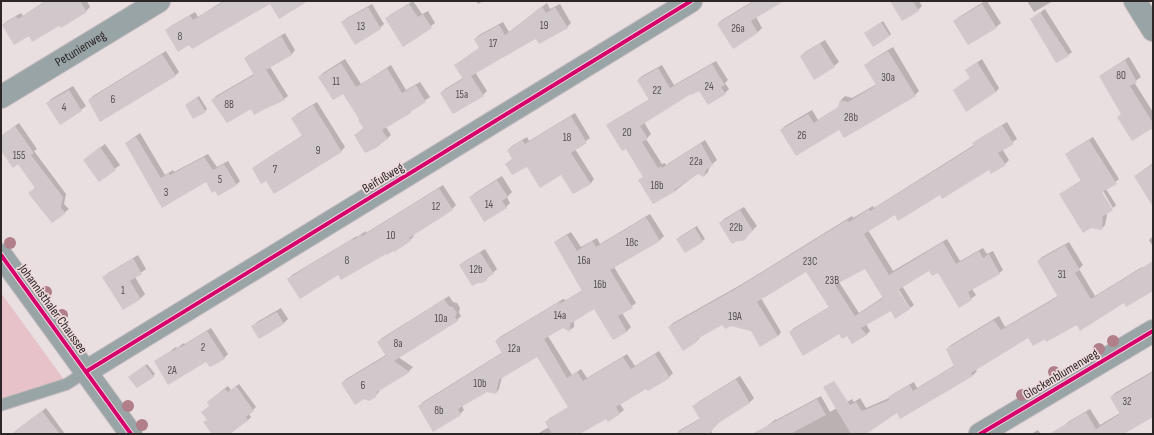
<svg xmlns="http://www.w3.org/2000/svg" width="1154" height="435" viewBox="0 0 1154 435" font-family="'Sofia Sans Condensed',sans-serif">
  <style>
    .green { fill: #e7c2c8 }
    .shadow { fill: #0003; fill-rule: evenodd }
    .building { fill: #d0c8ca; fill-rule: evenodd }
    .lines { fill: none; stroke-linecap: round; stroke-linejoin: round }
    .service-casing { stroke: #c3babc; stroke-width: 13 }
    .minor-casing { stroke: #c3babc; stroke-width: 24 }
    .tertiary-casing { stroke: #c3babc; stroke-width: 24 }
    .service { stroke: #99a4a7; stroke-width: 11 }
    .minor { stroke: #99a4a7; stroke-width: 22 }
    .tertiary { stroke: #99a4a7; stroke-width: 22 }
    .cycleway-casing { stroke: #eddadc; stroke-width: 6 }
    .cycleway { stroke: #d6006c; stroke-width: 4 }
    .tree { fill: #b07f8a }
    .labels { text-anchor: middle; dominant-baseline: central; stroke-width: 3.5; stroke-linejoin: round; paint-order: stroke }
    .number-label { font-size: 11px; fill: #585052 }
    .street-label { font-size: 13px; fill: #2d2627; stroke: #eddadc }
  </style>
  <rect width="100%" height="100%" fill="#e9dee0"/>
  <polygon class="green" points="1,293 65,381 1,401"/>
  <g class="shadow">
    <polygon points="45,1 87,1 90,7 86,11 60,24 29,35 3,25 7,21 21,13 23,16"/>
    <polygon points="223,1 242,1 189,44 167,30 171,26 195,12 198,17"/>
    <polygon points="413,1 422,14 428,11 435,23 403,46 386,19 390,15"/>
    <polygon points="476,1 483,1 478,4"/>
    <polygon points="753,1 782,1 756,17 762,28 758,32 733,47 718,24 722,20"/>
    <polygon points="893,1 919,1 922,6 918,10"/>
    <polygon points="985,1 987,1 1001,23 996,27 955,21 959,17"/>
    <polygon points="1027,1 1053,1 1034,12"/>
    <polygon points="547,3 550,9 560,4 571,23 567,27 536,38 475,72 487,91 483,95 441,93 445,89 463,78 480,48 475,39 479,35 503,22 509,32"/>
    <polygon points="372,4 384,24 380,28 342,22 347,18"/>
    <polygon points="1045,9 1072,52 1068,55 1031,19"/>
    <polygon points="883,21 891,34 889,36 868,31"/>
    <polygon points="285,33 295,50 292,54 270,67 288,96 284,99 251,108 213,100 216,96 254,74 245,58 249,55"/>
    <polygon points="825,40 839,62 834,66 801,56 805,52"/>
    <polygon points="893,47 919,91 915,95 839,129 781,130 785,126 812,110 818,120 840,106 841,100 845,96 852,98 877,84 866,65 870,61"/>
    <polygon points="166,51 179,72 176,75 89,100 93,96"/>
    <polygon points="1129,57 1141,77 1134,82 1153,112 1153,127 1122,113 1100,77 1104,73"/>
    <polygon points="345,59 361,84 391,65 406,90 420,82 430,97 414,108 410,112 386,127 391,135 378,146 366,152 355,135 364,128 360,119 343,93 319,77 323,73"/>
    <polygon points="982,59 999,88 996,92 954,90 971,78 966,70"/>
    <polygon points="716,61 728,80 725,83 729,89 725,93 699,89 691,93 644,122 651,134 646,139 662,164 665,163 666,165 705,140 717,160 710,166 708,172 704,176 698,173 675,191 640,180 644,176 626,147 607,125 611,122 650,99 638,80 642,76 662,65 674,85"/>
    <polygon points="73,86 86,106 81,110 47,104 51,99"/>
    <polygon points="199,96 207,109 205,111 188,104"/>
    <polygon points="317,102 345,147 341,151 253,169 257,165 303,135 293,118 297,114"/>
    <polygon points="575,113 590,138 575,149 594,179 591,183 573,193 562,174 527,166 506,164 513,158 508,150 512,146 527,137 529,141"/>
    <path d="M 1007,122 L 1017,139 L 1002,149 L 1009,160 L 1005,164 L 989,169 L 940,194 L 895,214 L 868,230 L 893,271 L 947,239 L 960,261 L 983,248 L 987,254 L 993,251 L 1003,270 L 999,273 L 972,289 L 976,295 L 960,307 L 938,271 L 929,269 L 902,286 L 914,305 L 910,308 L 896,285 L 891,310 L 866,324 L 870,331 L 866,335 L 847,335 L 840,333 L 790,332 L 794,328 L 829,307 L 806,270 L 761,298 L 781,332 L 778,336 L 722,323 L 701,336 L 697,341 L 669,327 L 673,323 L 742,284 L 852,216 L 853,218 L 873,206 L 874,208 L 974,145 L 973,144 L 977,140 ZM 865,268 L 883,297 L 859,313 L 839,282 Z"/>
    <polygon points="19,123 37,149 34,151 66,194 64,204 69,209 52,222 30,193 36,187 19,163 1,149 1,136"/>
    <polygon points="140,133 165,175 173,170 174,172 208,154 217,167 228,161 240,181 237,184 218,195 216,190 206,181 162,207 126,143"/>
    <polygon points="1093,137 1119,179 1106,189 1116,205 1113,208 1101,187 1107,215 1105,225 1101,229 1060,194 1082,180 1066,154 1070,151"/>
    <polygon points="105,144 120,165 99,181 84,160"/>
    <polygon points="1153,163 1153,192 1135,176"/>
    <polygon points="502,176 512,192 507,197 510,203 506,207 471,197 475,193"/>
    <polygon points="443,185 456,205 452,209 413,234 414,236 410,240 394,250 338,274 288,279 292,275 357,236 357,237 366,231 366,233"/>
    <polygon points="744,207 757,226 745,238 720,223 724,219"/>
    <polygon points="650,214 664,236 660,240 614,267 636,303 622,313 631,327 627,331 613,339 594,308 574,320 574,327 570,330 563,327 548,336 572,375 581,369 587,378 627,354 635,366 659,351 673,373 669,377 647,388 620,404 624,410 620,413 606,417 578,434 537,434 549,427 546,422 550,418 569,407 538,356 502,377 499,389 496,393 487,391 462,406 464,410 460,414 419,406 423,402 503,352 496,341 500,337 563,299 566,300 583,290 555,243 559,239 571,232 581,247 597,238 600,244"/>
    <polygon points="697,226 705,239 685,252 679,237"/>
    <polygon points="1153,236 1153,247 1149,240"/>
    <polygon points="1069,242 1083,265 1079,269 1095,296 1142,267 1153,285 1153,289 1045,338 1029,336 975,369 977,371 973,375 901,418 897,412 864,434 858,434 856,430 850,434 763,434 761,431 776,419 776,420 821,396 830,412 852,399 854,402 860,398 866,408 889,398 893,394 914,382 917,388 955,365 947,349 951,345 999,316 1005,327 1058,296 1038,261 1042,257"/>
    <polygon points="485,249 497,269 485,280 460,265 465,261"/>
    <polygon points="138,255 146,269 135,277 145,294 141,298 123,309 104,277 108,273"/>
    <polygon points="449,296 453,302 457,303 460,308 459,313 461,316 457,320 398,357 413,367 409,371 380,388 379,392 375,396 342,383 346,379 386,355 378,342 382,338"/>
    <polygon points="281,308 288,319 284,323 259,337 253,327 257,322"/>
    <polygon points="211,328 228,354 224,358 206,360 155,362 176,347 177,348 184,343 185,344"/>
    <polygon points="147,364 155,374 153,376 132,375"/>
    <polygon points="1153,371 1153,416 1122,434 1069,434 1064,426 1068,422 1090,409 1100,425 1120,413 1111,397 1115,393"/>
    <polygon points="740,376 754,398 750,402 719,422 711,431 713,434 676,434 680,430 701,418 694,406 698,402"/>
    <polygon points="239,384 256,407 249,414 251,417 248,420 229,434 218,434 210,405 211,399 228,386 231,390"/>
    <polygon points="46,408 65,434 24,434 20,428"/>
    <polygon points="1038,430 1041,434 1031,434"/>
  </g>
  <g class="building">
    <polygon points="46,1 80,1 87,12 61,28 59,26 32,42 29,36 14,45 2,25 16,16 18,19"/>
    <polygon points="224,1 308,1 279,19 270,4 192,49 189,45 178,52 165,30 190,15 193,20"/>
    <polygon points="754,1 784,1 751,21 758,33 733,49 717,24"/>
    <polygon points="890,1 913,1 919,11 902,21"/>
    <polygon points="409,4 418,17 423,14 432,28 403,47 385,18"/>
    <polygon points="982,4 997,28 968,45 953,21"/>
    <polygon points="542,6 546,13 555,7 568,28 539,44 536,39 530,42 471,76 484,96 453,114 440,93 463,79 454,65 479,48 474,39 499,25 505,35"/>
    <polygon points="368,7 381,29 355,45 341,22"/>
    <polygon points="1040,12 1069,56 1056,63 1030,19"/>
    <polygon points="881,22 890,36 873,47 864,33"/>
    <polygon points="281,36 292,55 266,70 285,100 263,110 254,115 251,109 227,123 211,100 254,75 244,58"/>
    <polygon points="820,43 835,67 814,80 800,56"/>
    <polygon points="888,51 916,96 844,138 839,130 796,156 780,130 808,114 814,123 838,107 840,100 848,102 876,85 864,65"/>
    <polygon points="162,54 176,76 100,122 88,100"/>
    <polygon points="1125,60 1137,82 1130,86 1153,123 1153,128 1132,141 1117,117 1121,114 1099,76"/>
    <polygon points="977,62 996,92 966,112 953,90 970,78 965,70"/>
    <polygon points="341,63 356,87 387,68 402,93 416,85 426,102 410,112 411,113 382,130 388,139 377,146 378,147 365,153 354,135 364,129 358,120 359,119 343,94 333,100 318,77"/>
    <polygon points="712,64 725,85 721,87 726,94 708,105 699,91 691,95 691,94 640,126 648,139 642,142 658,168 661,166 662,168 701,143 713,165 706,170 704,177 698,174 674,190 676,191 653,204 638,180 643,177 626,149 622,151 606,125 649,100 637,80 658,68 670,88"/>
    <polygon points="69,90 82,111 60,125 46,103"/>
    <polygon points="197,97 206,112 193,119 185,105"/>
    <polygon points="313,105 342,152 274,194 266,181 261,184 252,168 302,136 291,118"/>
    <polygon points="571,116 587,143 571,153 591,184 573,194 561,175 540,188 527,167 512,175 505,164 512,159 507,150 522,140 525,144"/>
    <path d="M 1002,125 L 1014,144 L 998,153 L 1006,165 L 991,174 L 989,170 L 942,199 L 940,195 L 898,221 L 895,215 L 864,234 L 889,275 L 943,242 L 956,264 L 979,251 L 983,258 L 989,254 L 1000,274 L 968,292 L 972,300 L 959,308 L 938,273 L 932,276 L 929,271 L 898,290 L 910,309 L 895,319 L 891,311 L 861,328 L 867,335 L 852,344 L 847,336 L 842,339 L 839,334 L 803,356 L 789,332 L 829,307 L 806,272 L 757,302 L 778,336 L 760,347 L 751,331 L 731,326 L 725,329 L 722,325 L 697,339 L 698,341 L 683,351 L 668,327 L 737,288 L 847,220 L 849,222 L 869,209 L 870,211 L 974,146 L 972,143 ZM 865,269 L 883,298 L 855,316 L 835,285 Z"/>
    <polygon points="15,126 34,153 31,155 63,197 61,208 66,213 52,223 28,193 35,188 18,164 13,168 1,151 1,136"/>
    <polygon points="136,137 161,178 169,173 170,175 204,157 213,170 224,164 237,185 218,196 215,191 212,193 206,182 162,208 125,143"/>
    <polygon points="1089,140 1117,184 1102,192 1113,210 1102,217 1103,219 1102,230 1091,228 1083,233 1059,194 1081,181 1065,154"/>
    <polygon points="100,147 116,170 99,182 83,160"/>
    <polygon points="1153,164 1153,207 1134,176"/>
    <polygon points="497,180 508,197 502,201 507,208 484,222 469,197"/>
    <polygon points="439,188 453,210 409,238 411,241 394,252 393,251 387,255 386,254 341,280 338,275 300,299 287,279 352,239 353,240 361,235 362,236"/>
    <polygon points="740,210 753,231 748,235 746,239 742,241 737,241 732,244 719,223"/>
    <polygon points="646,217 660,241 610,270 633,308 618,316 627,332 613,340 594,309 570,324 570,332 563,328 544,339 567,378 577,372 583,381 623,357 631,369 655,354 670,378 648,391 646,389 616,407 620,414 608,422 606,419 580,434 552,434 545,422 568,407 537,357 499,380 496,394 487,392 458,409 461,415 433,432 418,406 502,353 495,341 558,302 561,303 582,291 554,242 567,235 577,251 592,241 596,247"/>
    <polygon points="695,228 703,242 685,253 676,239"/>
    <polygon points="1065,245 1080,270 1075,273 1091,299 1153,261 1153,291 1126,307 1124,303 1080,331 1077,325 1046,342 1045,339 1033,346 1028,338 971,373 973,376 900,419 897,413 866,434 851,434 823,387 834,381 850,405 856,402 862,411 889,400 888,397 910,385 913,391 954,366 946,349 994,320 1001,330 1058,297 1037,261"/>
    <polygon points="480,252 494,274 488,277 486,281 482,283 478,283 472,286 459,265"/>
    <polygon points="133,258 142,274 130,281 141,299 123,310 102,277"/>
    <polygon points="444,299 449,306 453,307 457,313 455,317 458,321 394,361 410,372 377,392 376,397 369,401 364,399 355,405 341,383 386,356 377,342"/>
    <polygon points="277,312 284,324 259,339 251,326"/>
    <polygon points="207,331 225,359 210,367 206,362 168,385 154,361 172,350 173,351 180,346 181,347"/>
    <polygon points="145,365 154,377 137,388 128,377"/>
    <polygon points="1153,372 1153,417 1124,434 1049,434 1086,412 1096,429 1120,414 1110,397"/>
    <polygon points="736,379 750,403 717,424 709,434 675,434 700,419 692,406"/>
    <polygon points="236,386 254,411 246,417 248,420 230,434 212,434 203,422 207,420 201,412 209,406 207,402 225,389 228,392"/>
    <polygon points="817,399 826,415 790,434 752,434"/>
    <polygon points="42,411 60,434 11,434 32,418"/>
  </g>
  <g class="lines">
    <g class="service-casing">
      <polyline id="service" points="1,405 67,384 87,371"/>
    </g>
    <g class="minor-casing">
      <g id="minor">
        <polyline points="1135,1 1153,30"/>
        <path id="s1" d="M 1,97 L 159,1"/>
        <polyline points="87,371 691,1"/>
        <polyline points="980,434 1153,331"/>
      </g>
    </g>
    <g class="tertiary-casing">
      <polyline id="tertiary" points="1,255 131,434"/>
    </g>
    <use href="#service" class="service"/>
    <use href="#minor" class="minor"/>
    <use href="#tertiary" class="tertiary"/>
    <g class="cycleway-casing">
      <g id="cycleway">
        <polyline points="1,255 131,434"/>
        <polyline points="87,371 691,1"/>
        <polyline points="980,434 1153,331"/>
      </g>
    </g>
    <use href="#cycleway" class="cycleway"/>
  </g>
  <g class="tree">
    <circle cx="10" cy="243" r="6"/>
    <circle cx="46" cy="292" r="6"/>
    <circle cx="62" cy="315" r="6"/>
    <circle cx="1113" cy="341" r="6"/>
    <circle cx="1099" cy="349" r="6"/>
    <circle cx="1054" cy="372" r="6"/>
    <circle cx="1022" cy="395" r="6"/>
    <circle cx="128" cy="406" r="6"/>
    <circle cx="142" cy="425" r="6"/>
  </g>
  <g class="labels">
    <g class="number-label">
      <text x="544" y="25">19</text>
      <text x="361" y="26">13</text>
      <text x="738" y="28">26a</text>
      <text x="180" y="36">8</text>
      <text x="493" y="43">17</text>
      <text x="1121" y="75">80</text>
      <text x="888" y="77">30a</text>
      <text x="336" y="81">11</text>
      <text x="709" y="86">24</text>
      <text x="657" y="90">22</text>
      <text x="462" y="94">15a</text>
      <text x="113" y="99">6</text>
      <text x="229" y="104">8B</text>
      <text x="64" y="107">4</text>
      <text x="851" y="117">28b</text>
      <text x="627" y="132">20</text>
      <text x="802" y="135">26</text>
      <text x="567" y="137">18</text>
      <text x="318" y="150">9</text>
      <text x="19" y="155">155</text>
      <text x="696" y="161">22a</text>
      <text x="275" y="169">7</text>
      <text x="220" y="179">5</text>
      <text x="657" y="185">18b</text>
      <text x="166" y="192">3</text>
      <text x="489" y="204">14</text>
      <text x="436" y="206">12</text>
      <text x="736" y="227">22b</text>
      <text x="391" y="235">10</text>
      <text x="632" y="242">18c</text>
      <text x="347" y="260">8</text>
      <text x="584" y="260">16a</text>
      <text x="810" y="261">23C</text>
      <text x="476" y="269">12b</text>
      <text x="1062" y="274">31</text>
      <text x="832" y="280">23B</text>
      <text x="600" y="284">16b</text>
      <text x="123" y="290">1</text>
      <text x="560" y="315">14a</text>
      <text x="735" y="316">19A</text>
      <text x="441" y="318">10a</text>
      <text x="398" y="343">8a</text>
      <text x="203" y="347">2</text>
      <text x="514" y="348">12a</text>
      <text x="172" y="370">2A</text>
      <text x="480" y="383">10b</text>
      <text x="363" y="385">6</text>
      <text x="1127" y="401">32</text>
      <text x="439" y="410">8b</text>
    </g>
    <g class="street-label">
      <text stroke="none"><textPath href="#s1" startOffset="93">Petunienweg</textPath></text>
      <text transform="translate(383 178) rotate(-31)">Beifußweg</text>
      <text transform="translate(53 309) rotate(54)">Johannisthaler Chaussee</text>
      <text transform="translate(1061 374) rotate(-31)">Glockenblumenweg</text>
    </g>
  </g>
  <rect width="1154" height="435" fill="none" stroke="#2d2627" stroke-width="4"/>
</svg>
